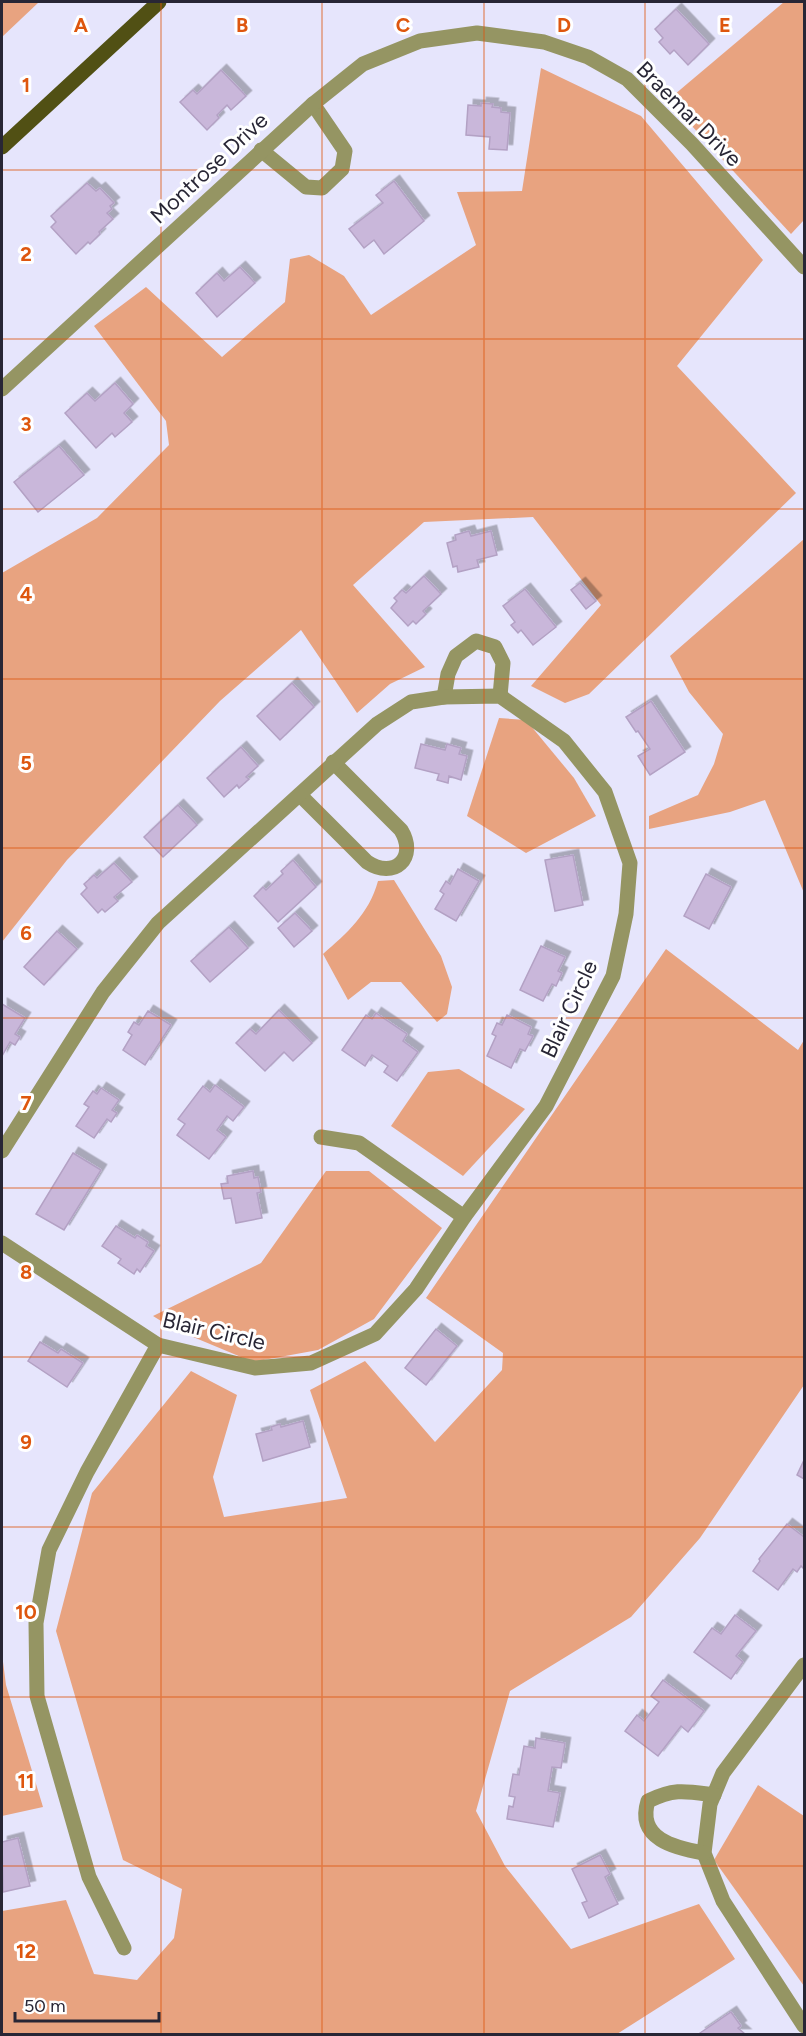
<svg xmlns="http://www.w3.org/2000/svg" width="806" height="2036" viewBox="0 0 806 2036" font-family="Figtree,sans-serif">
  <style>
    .forest { fill: #e8a380 }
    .building { fill: #c9b7da; stroke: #b3a1c4; stroke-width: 1.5; filter: url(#shadow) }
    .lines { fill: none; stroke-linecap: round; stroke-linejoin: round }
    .street { stroke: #959563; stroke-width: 15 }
    .primary { stroke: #515014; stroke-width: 15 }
    .grid { fill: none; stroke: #de560e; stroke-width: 1.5; stroke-opacity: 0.55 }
    .labels { text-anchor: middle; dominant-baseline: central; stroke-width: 6; stroke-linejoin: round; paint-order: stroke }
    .street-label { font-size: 22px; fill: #282635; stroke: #fff }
    .grid-label { font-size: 20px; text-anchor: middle; font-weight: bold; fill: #de560e; stroke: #fff; stroke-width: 6; stroke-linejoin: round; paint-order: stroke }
  </style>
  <defs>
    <filter id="shadow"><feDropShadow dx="5.5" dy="-5.5" stdDeviation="0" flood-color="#0004"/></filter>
  </defs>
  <rect width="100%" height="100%" fill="#e6e5fc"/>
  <g class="forest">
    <polygon points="2,2 39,2 2,37"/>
    <polygon points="784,2 804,2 804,220 791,234 668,100"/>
    <polygon points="541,68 641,116 763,260 677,366 796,493 589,694 565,703 531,686 601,605 533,517 424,522 353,585 425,667 390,684 357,713 301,630 220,701 67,860 2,942 2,573 97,518 169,445 166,421 94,326 146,287 222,357 285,302 290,259 309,255 344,276 371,315 476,245 457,192 522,191"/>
    <polygon points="804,539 804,893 765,800 730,812 649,829 649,816 698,795 714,764 723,734 689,692 670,656"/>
    <polygon points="499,718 526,720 574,778 596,816 526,853 467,816"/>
    <path d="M 394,880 L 441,956 L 452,987 L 447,1014 L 437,1022 L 401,982 L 371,982 L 348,1000 L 323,954 C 347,933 369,914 378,881 Z"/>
    <polygon points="666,949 798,1050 804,1040 804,1385 700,1538 631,1617 510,1691 476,1811 505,1866 571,1949 699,1904 735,1959 617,2034 2,2034 2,1911 66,1900 94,1974 137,1980 174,1938 182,1889 123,1860 56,1631 92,1493 191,1371 237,1395 213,1477 224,1517 347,1498 310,1390 365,1361 435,1442 502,1370 503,1353 426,1298"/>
    <polygon points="459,1069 525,1109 463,1176 391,1126 428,1072"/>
    <polygon points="326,1171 369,1171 442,1228 374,1319 318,1350 253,1362 174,1329 153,1316 261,1263"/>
    <polygon points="2,1654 6,1685 43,1807 2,1816"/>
    <polygon points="758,1785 804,1816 804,1986 714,1860"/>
  </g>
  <g class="building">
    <polygon points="676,9 709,44 688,65 674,50 670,54 659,42 663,38 655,29"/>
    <polygon points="221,70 246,96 231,110 227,105 217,115 219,118 207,130 180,102 193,90 197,94"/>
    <polygon points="481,103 493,104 492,107 501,108 501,112 510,113 507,150 489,149 490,137 466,135 468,105 481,106"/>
    <polygon points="394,181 424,221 384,254 374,240 364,248 349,229 383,203 376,195"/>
    <polygon points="87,183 96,191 100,188 114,203 110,206 112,209 107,213 113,219 99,232 100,234 90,244 88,242 76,254 51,227 56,222 51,216"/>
    <polygon points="240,267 255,283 217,317 196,293 217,273 224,281"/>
    <polygon points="115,383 133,404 124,413 132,422 115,437 112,433 96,448 65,413 87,393 95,401"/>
    <polygon points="59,446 84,475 38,512 14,482"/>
    <polygon points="469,531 471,536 491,531 497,555 477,560 479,567 458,572 457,566 453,567 447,543 456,540 455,535"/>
    <polygon points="424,576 441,594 423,611 426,614 416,624 413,621 408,626 391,608 397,601 394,598 402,590 406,593"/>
    <polygon points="580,583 596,601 586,609 571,590"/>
    <polygon points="525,589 556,627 533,645 521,630 518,633 511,625 515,622 503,606"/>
    <polygon points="292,683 314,707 280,740 257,716"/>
    <polygon points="651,701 685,752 650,775 638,756 650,749 638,731 636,732 626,717"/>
    <polygon points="421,744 445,750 447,744 461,748 459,754 467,756 461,780 449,776 448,783 437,780 439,774 415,768"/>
    <polygon points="241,747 258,766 246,777 249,779 239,788 237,785 224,797 207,778"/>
    <polygon points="178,805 197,825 163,857 144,837"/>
    <polygon points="573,855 583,905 555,911 545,860"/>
    <polygon points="293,860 316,887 278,922 254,896 263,887 266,890 283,874 281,871"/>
    <polygon points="114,863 132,882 114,897 118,901 105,912 102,909 98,913 81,894 87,888 84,884 94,875 97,878"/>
    <polygon points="458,869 479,881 456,921 435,909 444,894 440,891 446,881 450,884"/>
    <polygon points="706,874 731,887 709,929 684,916"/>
    <polygon points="295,913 312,931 294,947 278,928"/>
    <polygon points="229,927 248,948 210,982 191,961"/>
    <polygon points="57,931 77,949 44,985 24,967"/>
    <polygon points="541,946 565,957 558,971 562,973 556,986 552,984 543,1001 520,990"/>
    <polygon points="2,1004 25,1018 15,1034 20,1037 15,1045 10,1042 2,1056"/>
    <polygon points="279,1010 312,1043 293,1061 284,1052 265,1071 236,1043 250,1029 256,1034"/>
    <polygon points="148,1011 171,1025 145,1065 123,1050 132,1035 128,1032 134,1022 139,1025"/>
    <polygon points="376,1013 407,1034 403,1041 418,1052 397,1081 384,1072 388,1066 372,1055 365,1066 342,1050 366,1015 372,1019"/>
    <polygon points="507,1015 531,1027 528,1034 533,1036 525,1051 520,1049 511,1068 487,1056 496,1036 492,1034 497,1023 502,1025"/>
    <polygon points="215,1085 244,1107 233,1121 227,1116 217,1130 226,1137 209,1159 177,1135 185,1124 178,1119 203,1086 210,1092"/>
    <polygon points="101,1088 119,1100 112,1110 117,1113 111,1122 107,1119 94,1138 76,1126 89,1107 84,1104 93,1091 97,1094"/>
    <polygon points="73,1153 101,1170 64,1230 36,1214"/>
    <polygon points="253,1171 254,1178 258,1177 261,1192 257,1193 262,1218 236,1223 231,1198 224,1199 221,1184 228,1183 227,1176"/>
    <polygon points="116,1226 135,1238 137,1235 148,1242 146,1246 154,1251 140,1272 137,1269 134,1274 118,1263 121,1259 102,1246"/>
    <polygon points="436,1329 457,1346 426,1385 405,1368"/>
    <polygon points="40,1342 58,1353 61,1349 83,1363 67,1387 28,1361"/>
    <polygon points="303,1421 310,1447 263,1461 256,1434 272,1430 271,1427 280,1424 281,1427"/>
    <polygon points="804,1460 804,1479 797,1475"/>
    <polygon points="787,1524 804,1537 804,1569 801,1566 797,1572 793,1569 778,1590 753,1571 760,1561 759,1559"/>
    <polygon points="735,1615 756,1631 736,1656 743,1662 731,1679 694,1652 712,1628 721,1634"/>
    <polygon points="663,1680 704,1711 688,1732 681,1726 658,1756 625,1731 637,1715 644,1721 659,1702 651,1696"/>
    <polygon points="536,1738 565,1743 561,1768 552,1767 548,1791 560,1793 553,1827 507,1819 509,1806 513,1807 515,1797 509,1796 513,1774 519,1775 524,1746 535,1748"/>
    <polygon points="18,1838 30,1886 3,1892 2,1842"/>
    <polygon points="600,1855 610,1874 605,1877 618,1904 589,1918 582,1903 587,1901 572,1869"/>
    <polygon points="731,2012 741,2026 738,2028 745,2034 701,2034 700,2033"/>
  </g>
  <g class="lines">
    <g class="street">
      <polyline points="261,150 306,187 322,188 342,169 345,151 313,104"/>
      <polyline points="2,389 313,104 363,64 420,41 477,33 544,42 588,57 627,79 692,144 804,267"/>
      <polyline points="444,697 448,674 456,656 476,641 495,647 503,663 500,696"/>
      <path d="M 300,795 L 367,862 C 394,880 418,858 401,830 L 333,762"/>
      <polyline points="321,1137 359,1143 464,1217"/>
      <polyline points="2,1151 103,992 158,923 377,724 411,702 444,697 500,696 564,741 605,792 630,863 626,914 613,976 546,1106 464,1217 416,1289 375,1334 311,1363 255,1368 158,1345 2,1243"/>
      <polyline points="804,1665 723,1773 710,1804 704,1853 723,1901 804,2026"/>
      <path d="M 704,1853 C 675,1848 636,1839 648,1801 C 675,1788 685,1791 714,1795"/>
      <polyline points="124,1948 89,1877 37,1696 36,1623 49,1550 87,1472 158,1345"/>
    </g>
    <polyline class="primary" points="2,147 159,2"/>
  </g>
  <path class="grid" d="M 161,2 L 161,2034M 322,2 L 322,2034M 484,2 L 484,2034M 645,2 L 645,2034M 2,170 L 804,170M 2,339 L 804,339M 2,509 L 804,509M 2,679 L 804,679M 2,848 L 804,848M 2,1018 L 804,1018M 2,1188 L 804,1188M 2,1357 L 804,1357M 2,1527 L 804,1527M 2,1697 L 804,1697M 2,1866 L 804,1866"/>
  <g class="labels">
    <g class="street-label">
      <text transform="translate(689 114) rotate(45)">Braemar Drive</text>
      <text transform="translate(209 168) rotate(-43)">Montrose Drive</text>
      <text transform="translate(569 1009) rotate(-65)">Blair Circle</text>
      <text transform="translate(214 1331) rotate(13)">Blair Circle</text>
    </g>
  </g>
  <g class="grid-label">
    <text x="81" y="32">A</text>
    <text x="242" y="32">B</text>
    <text x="403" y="32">C</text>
    <text x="564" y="32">D</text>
    <text x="725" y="32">E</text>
    <text x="26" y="92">1</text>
    <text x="26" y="261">2</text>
    <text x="26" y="431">3</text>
    <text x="26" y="601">4</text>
    <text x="26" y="770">5</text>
    <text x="26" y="940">6</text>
    <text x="26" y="1110">7</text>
    <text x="26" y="1279">8</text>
    <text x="26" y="1449">9</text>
    <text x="26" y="1619">10</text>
    <text x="26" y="1788">11</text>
    <text x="26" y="1958">12</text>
  </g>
  <rect width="806" height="2036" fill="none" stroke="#282635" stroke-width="6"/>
  <path d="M15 2012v9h144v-9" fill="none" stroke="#282635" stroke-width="3"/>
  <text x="24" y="2012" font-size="18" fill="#282635" stroke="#ffffff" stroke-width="4.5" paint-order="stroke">50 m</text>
</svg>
